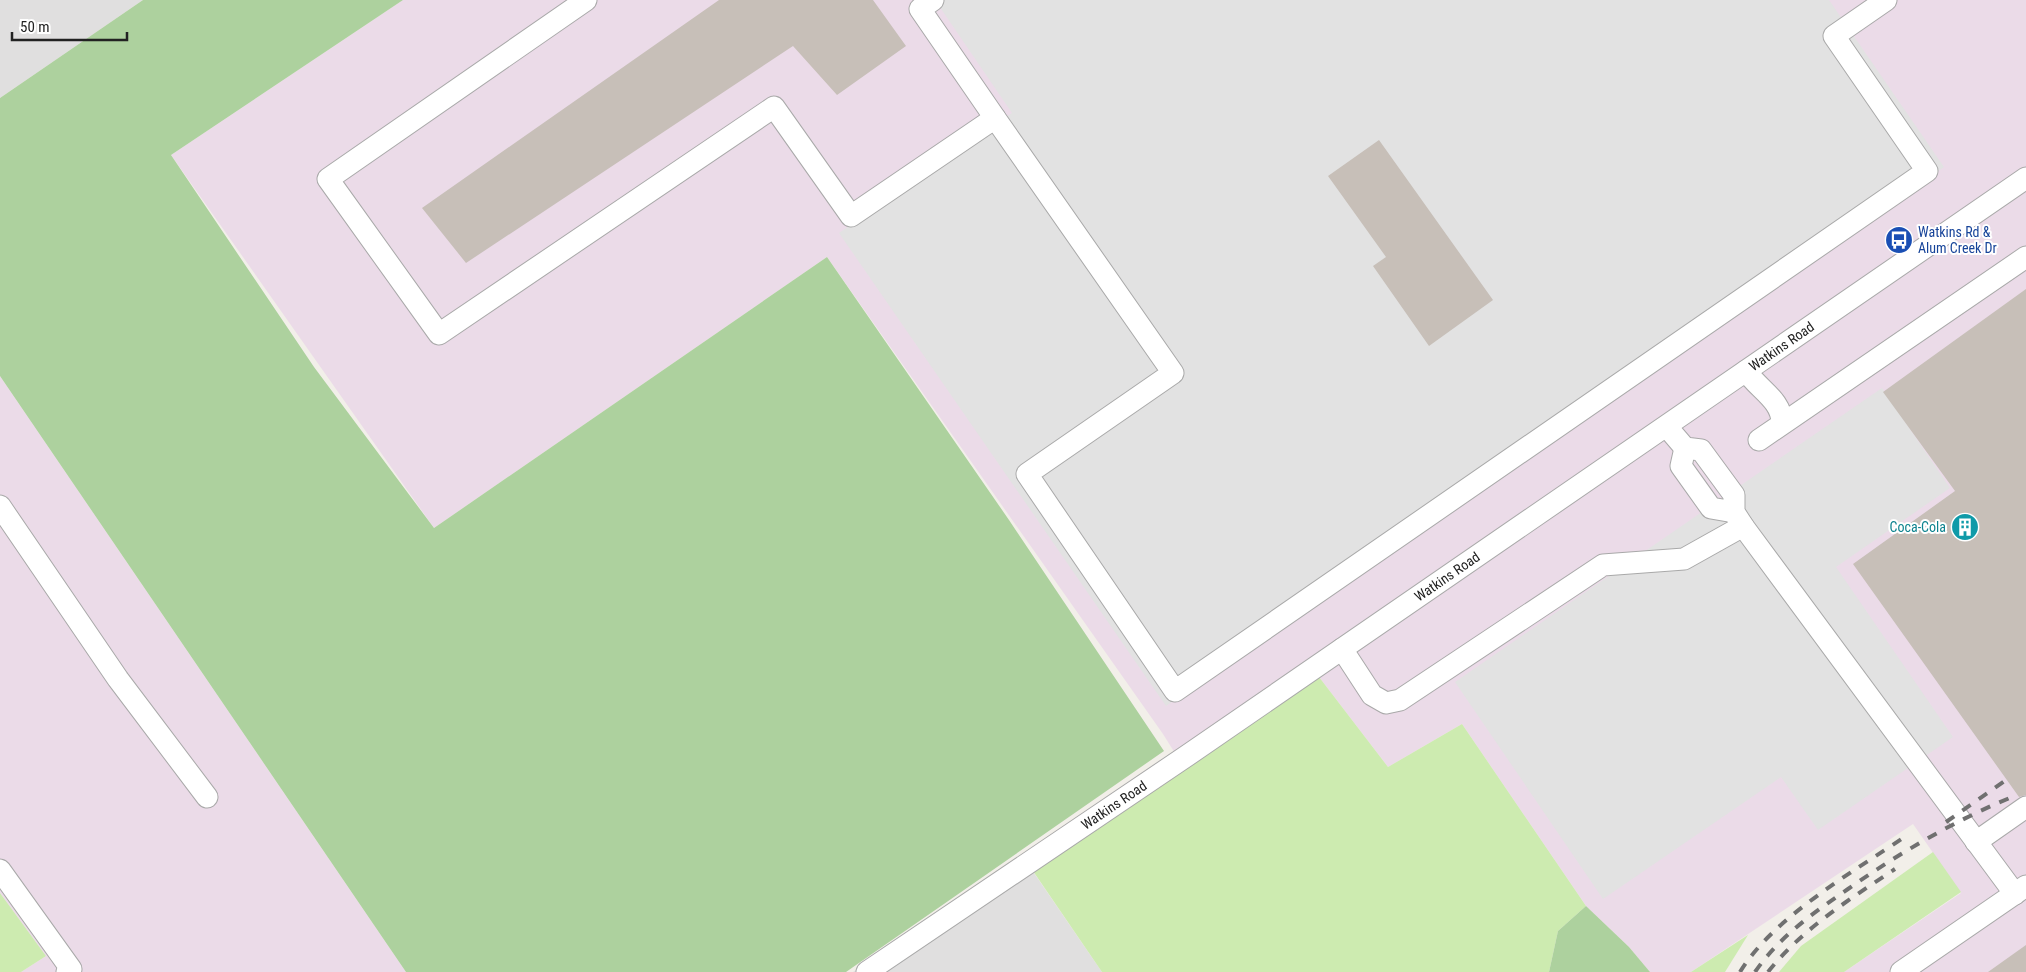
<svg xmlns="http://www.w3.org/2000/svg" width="2026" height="972" viewBox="0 0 2026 972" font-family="'Roboto Condensed',sans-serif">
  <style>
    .residential { fill: #e0dfdf }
    .industrial { fill: #ebdbe8 }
    .grass { fill: #cdebb0 }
    .forest { fill: #add19e }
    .parking { fill: #e2e2e2 }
    .building { fill: #c7bfb8 }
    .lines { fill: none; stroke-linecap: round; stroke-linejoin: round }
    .minor-casing { stroke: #a9a9a9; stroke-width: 23 }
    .minor { stroke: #fff; stroke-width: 21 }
    .rail { stroke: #707070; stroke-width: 4; stroke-dasharray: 10 10; stroke-linecap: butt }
    .labels { text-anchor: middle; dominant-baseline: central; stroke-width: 4; stroke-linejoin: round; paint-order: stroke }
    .transit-label { font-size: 14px; fill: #164399; stroke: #fff; text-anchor: start }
    .street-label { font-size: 14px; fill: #222; stroke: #fff }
    .culture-label { font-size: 14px; fill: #0d838f; stroke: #fff; text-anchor: end }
  </style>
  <rect width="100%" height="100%" fill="#f2efe9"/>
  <g class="residential">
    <polygon points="0,0 143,0 0,98"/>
    <polygon points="1023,857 1102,972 853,972"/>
  </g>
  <g class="industrial">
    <polygon points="403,0 2026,0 2026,972 1844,972 1961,893 1913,824 1691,972 1650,972 1629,947 1586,906 1462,724 1388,767 1319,677 1183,766 1163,734 827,257 434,528 171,155"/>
    <polygon points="0,376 406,972 21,972 46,956 0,893"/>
  </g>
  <g class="grass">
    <polygon points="1319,677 1388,767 1462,724 1586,906 1558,931 1549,972 1102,972 1033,871"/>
    <polygon points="1933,852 1961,892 1844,972 1779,972 1801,946"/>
    <polygon points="0,893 46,956 21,972 0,972"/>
    <polygon points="1748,935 1725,972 1691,972"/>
  </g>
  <g class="forest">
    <polygon points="143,0 403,0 171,155 314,367 434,528 827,257 1009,520 1164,751 846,972 406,972 0,376 0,98"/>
    <polygon points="1586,906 1629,947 1650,972 1549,972 1558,931"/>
  </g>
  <g class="parking">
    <polygon points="935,0 1829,0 1944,167 1166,706 839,233 1012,113"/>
    <polygon points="1882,388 1950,488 1836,567 1953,737 1818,830 1781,777 1603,899 1455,682"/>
  </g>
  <g class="building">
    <polygon points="719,0 873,0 906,46 837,95 793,46 466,263 422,208"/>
    <polygon points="1379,140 1493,300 1429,346 1373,266 1386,257 1328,176"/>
    <polygon points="2026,289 2026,795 2019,797 1853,564 1955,491 1883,392"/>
    <polygon points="2026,945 2026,972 1988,972"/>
  </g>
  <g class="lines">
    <g class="minor-casing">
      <g id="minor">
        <polyline points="586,0 328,179 439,334 774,107 851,216 995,118 1173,373 1027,474 1175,691 1927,171 1834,36 1886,0"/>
        <polyline points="933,0 920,9 995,118"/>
        <path d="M 1746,371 C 1758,389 1782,400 1782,423"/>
        <polyline points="1667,427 1685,448 1701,450 1734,495 1734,512 1743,526 2015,894"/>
        <polyline points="1759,440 2026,257"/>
        <polyline points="1685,448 1681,466 1711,508 1734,512"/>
        <polyline points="0,506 118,679 207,797"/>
        <polyline points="1342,649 1372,695 1386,703 1400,700 1603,565 1684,559 1743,526"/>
        <polyline points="1976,842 2026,807"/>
        <polyline points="0,870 71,969 67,972"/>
        <path id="s1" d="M 867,972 L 1188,755 L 2026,178"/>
        <polyline points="1901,972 2026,886"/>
      </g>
    </g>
    <use href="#minor" class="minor"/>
    <g class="rail">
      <polyline points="1946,822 2006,780"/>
      <path d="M 1740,972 C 1773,918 1851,873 1903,838"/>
      <path d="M 1755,972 C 1779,937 1813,913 1848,889 C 1901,852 1957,819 2017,795"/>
      <path d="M 1768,972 C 1802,929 1850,899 1895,869"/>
    </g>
  </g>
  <defs>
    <g id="bus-disc" transform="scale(1.4375)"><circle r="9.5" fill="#1a4fb4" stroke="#fff"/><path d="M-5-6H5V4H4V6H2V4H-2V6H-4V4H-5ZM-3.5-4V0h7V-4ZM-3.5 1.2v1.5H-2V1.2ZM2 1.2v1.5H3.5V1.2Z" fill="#fff"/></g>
    <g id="building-disc" transform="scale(1.4375)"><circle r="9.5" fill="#0f9aa8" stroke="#fff"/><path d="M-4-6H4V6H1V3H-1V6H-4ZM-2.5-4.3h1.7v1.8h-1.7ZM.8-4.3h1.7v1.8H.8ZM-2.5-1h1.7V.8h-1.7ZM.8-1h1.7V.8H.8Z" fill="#fff"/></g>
  </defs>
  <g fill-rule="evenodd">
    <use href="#bus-disc" x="1899" y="240"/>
    <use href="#building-disc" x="1965" y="527"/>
  </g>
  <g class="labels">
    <g class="transit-label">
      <text x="1918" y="232">Watkins Rd &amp;<tspan x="1918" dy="16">Alum Creek Dr</tspan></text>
    </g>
    <g class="street-label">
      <text stroke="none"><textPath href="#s1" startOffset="1108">Watkins Road</textPath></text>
      <text stroke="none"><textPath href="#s1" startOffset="702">Watkins Road</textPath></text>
      <text stroke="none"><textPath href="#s1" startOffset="298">Watkins Road</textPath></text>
    </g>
    <g class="culture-label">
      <text x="1946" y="527">Coca-Cola</text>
    </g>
  </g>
  <path d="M12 32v8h115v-8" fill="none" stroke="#222222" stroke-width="2.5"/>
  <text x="20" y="32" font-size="15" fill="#222222" stroke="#ffffff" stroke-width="4" paint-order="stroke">50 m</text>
</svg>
